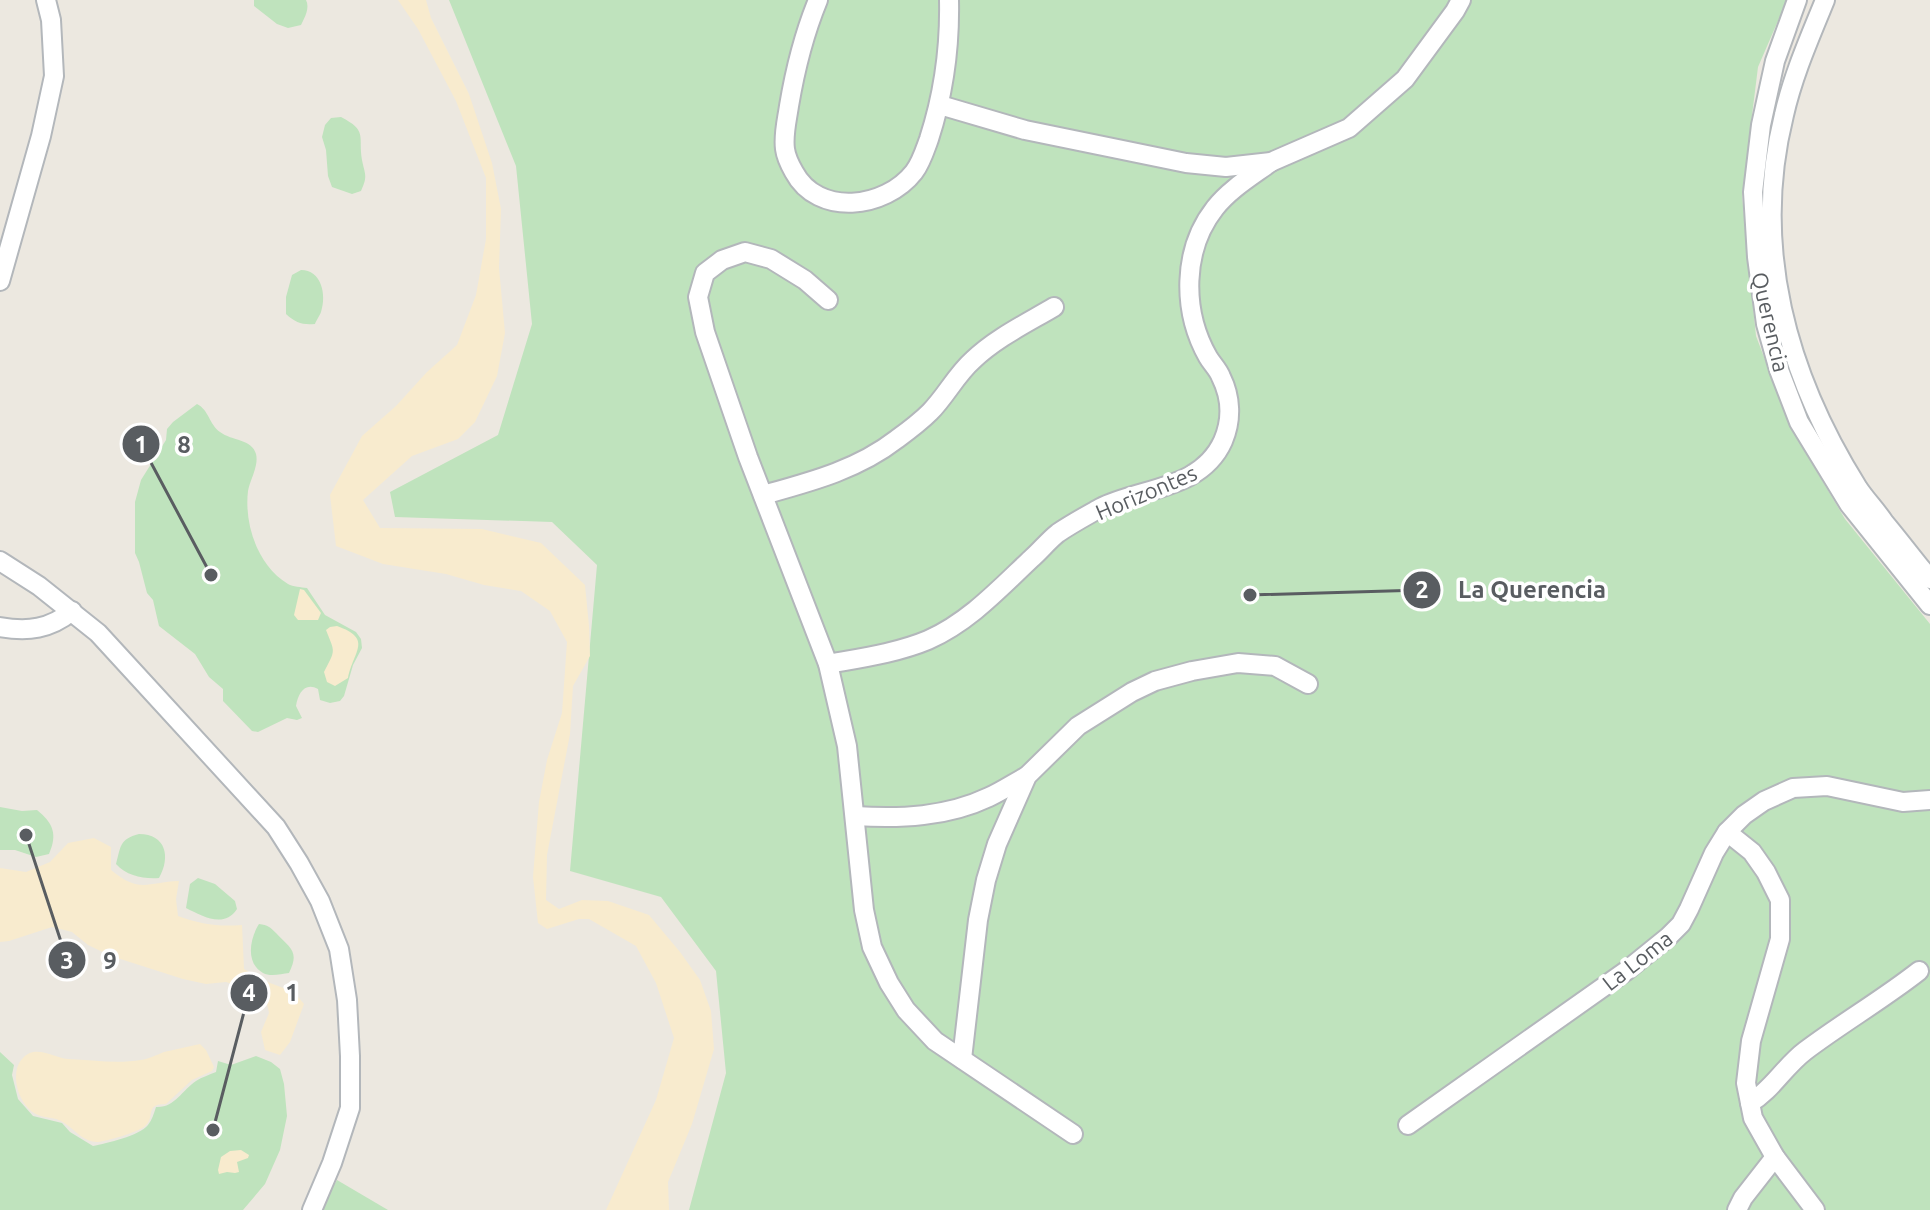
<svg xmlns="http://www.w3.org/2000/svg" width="1930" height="1210" viewBox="0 0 1930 1210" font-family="Ubuntu,sans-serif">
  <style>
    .green { fill: #bfe3bd }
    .sand { fill: #f8ebce }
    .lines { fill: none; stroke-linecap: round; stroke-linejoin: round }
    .street-casing { stroke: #b3b7bb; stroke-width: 22 }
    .street { stroke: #fff; stroke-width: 18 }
    .labels { text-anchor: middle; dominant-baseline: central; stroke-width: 7; stroke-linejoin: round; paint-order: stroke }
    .street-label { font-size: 22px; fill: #595d61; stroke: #fff }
    .leader { fill: none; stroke: #595d61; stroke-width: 3 }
    .callout-dot { fill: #595d61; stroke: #fff; stroke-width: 3 }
    .mark-label { font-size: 24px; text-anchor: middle; font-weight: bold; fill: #fff }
    .callout-label { font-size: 24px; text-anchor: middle; font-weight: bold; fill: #595d61; stroke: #fff; stroke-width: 7; stroke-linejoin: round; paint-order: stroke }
  </style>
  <rect width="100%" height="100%" fill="#ece8e0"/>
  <g class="green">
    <path d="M 254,0 L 306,0 C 310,8 305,17 301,25 L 288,28 L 277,24 L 254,6 Z"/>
    <polygon points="449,0 1787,0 1758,67 1742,196 1756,336 1791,428 1845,519 1930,624 1930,1210 689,1210 726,1073 716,971 661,897 570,871 597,565 552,522 395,517 390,492 498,435 532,324 516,166"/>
    <path d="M 341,117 C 368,131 358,136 362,160 C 365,175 368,176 361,191 L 352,194 L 332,187 L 328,176 L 326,150 L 322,137 L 325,125 L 331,118 Z"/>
    <path d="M 301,270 C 321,270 327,294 321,312 C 321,313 315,323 315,324 C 302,325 296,323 286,314 L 286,297 L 292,275 Z"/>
    <path d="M 197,404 C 209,410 209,424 220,432 C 232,441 252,439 256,454 C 259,466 250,479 248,491 C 244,525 258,566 288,584 C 293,587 301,587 307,588 L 325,615 L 356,632 L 361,639 L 362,648 L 353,665 L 344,696 L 340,701 L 330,703 L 320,700 L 318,689 C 305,682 298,693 296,706 L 302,718 L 297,720 L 287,718 L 258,732 L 252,731 L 223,701 L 223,689 L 209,677 L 195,654 L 159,626 L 153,600 L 147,593 L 139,562 L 135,553 L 135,502 L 141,480 L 166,440 L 167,429 L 173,422 Z"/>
    <path d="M 0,807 L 22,811 L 37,810 C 53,823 58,834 49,854 L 36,857 L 15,850 L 0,850 Z"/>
    <path d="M 139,834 C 166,834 171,857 159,878 C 143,879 127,876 116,864 C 121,847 119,839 139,834 Z"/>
    <path d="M 198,878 L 215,884 L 235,901 L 237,909 C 224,929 202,916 186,908 L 190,884 Z"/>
    <path d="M 259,924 C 268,925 270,927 276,933 C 290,948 300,951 289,973 C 281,974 270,977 263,973 C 245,963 250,938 259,924 Z"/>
    <path d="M 0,1052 L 14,1065 L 12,1075 L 18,1099 L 33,1116 L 62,1123 L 70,1132 L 93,1146 C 107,1143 139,1136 148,1125 C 152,1120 154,1113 156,1107 C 175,1108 182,1090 196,1081 C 202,1077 209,1075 216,1072 L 218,1061 L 231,1065 L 256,1056 L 271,1062 L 280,1069 L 284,1084 L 287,1116 L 280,1150 L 265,1184 L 243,1210 L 0,1210 Z"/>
    <polygon points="337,1180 388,1210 320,1210"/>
  </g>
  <g class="sand">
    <polygon points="398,0 426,0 431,18 469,94 492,163 501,209 499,268 505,333 497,376 475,422 458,439 412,456 363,500 380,528 482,529 541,543 585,585 589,626 590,656 573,686 570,734 547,855 546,900 559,909 582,900 608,901 649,915 680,952 700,980 711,1011 714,1049 692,1124 668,1182 669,1210 606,1210 656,1100 674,1038 656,983 636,946 589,919 579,919 547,929 538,923 533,877 539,802 547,760 562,713 567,642 550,611 521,591 484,585 446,574 383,564 336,546 330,495 362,436 396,406 427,372 457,345 476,295 486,239 486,178 456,101 418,29"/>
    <polygon points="300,589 304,590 321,613 318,620 298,620 294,615"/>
    <path d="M 337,626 C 373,639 354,650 348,678 L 335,686 L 327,682 L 324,672 C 336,649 335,653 326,630 L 330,627 Z"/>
    <path d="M 94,838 L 111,847 L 111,870 C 140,894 147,882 179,881 L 176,899 L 178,916 C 200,924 218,927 242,925 L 244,969 L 270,983 L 294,992 L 304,1004 L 290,1042 L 280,1055 L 265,1050 L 261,1032 L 269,1013 L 265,994 L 226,982 L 206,984 L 183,979 L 111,956 L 88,945 L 72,932 L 52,927 L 9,941 L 0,942 L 0,868 L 26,872 L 50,862 L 68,843 Z"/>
    <path d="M 200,1044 L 206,1050 L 214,1067 L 212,1071 L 192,1080 L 166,1104 C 143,1104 157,1117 144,1127 C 137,1132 105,1142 97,1142 C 82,1142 73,1127 61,1121 C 54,1117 45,1118 38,1115 C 19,1108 8,1072 23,1058 C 36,1044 53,1058 68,1059 C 92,1060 117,1064 141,1060 C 149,1059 156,1055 164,1052 C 176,1049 188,1047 200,1044 Z"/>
    <polygon points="241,1150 249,1155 248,1158 237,1162 239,1172 235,1173 227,1172 219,1174 218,1170 221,1157 230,1151"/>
  </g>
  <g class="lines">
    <g class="street-casing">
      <g id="street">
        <path d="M 818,0 C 804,34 795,70 789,106 C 787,120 783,135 785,149 C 786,157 790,165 794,172 C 818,217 885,209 914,172 C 921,163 925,150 929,139 C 944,93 950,48 949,0"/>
        <polyline points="1797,0 1775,61 1761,125 1753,192 1757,257 1766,324 1779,370 1799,422 1849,504 1930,605"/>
        <path d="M 1825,0 C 1810,37 1793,75 1784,115 C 1751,247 1787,375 1858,488 C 1866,500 1876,510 1884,522 C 1900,541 1914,560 1930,579"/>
        <polyline points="940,105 1025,130 1186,163 1226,167 1271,162 1349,128 1405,79 1455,11 1461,0"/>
        <polyline points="0,281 41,136 54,76 51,20 46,0"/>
        <polyline points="828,300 805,280 771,259 745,252 722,260 705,273 698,297 705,332 748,457 828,664 847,746 864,910 872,947 889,983 906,1010 935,1041 1073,1134"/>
        <path d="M 763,495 C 810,482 857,470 897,439 C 908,431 920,422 930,412 C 946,396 956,375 973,360 C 996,338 1027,323 1054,307"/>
        <polyline points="0,561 39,586 98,633 276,827 299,863 320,901 339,949 347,1000 350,1056 350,1108 332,1163 312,1210"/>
        <path d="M 0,627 C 28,632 50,629 72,611"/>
        <path d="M 828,664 C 861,658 897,653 928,640 C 969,622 1000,588 1032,558 C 1041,550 1049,540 1058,533 C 1071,524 1086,516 1100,508 C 1142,487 1201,490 1223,441 C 1232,420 1231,397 1221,377 C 1218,369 1212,364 1208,357 C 1182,311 1182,250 1215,208 C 1230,189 1252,176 1271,162"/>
        <path d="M 855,816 C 900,819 947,817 989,797 C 1002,791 1014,783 1027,776"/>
        <polyline points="1727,832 1752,852 1766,872 1780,900 1780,939 1751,1041 1746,1083 1753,1118 1775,1157 1815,1210"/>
        <polyline points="962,1059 978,920 986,880 997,844 1027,776 1078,726 1132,692 1155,681 1192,671 1238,663 1275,666 1308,684"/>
        <path d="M 1750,1103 C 1772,1090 1784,1067 1805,1051 C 1842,1023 1882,1000 1919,971"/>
        <polyline points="1408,1125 1626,971 1668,937 1681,924 1689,909 1714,853 1727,832 1744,815 1764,801 1793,788 1827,786 1903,802 1930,800"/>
        <polyline points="1737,1210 1743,1198 1775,1157"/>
      </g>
    </g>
    <use href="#street" class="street"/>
  </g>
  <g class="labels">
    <g class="street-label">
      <text transform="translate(1771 322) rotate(77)">Querencia</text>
      <text transform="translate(1146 492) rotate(-23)">Horizontes</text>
      <text transform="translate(1637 960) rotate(-38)">La Loma</text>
    </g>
  </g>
  <path class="leader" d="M211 575L141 444M1250 595L1422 590M26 835L67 960M213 1130L249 993"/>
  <g class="callout-dot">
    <circle cx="211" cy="575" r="8"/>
    <circle cx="1250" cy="595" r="8"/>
    <circle cx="26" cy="835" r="8"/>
    <circle cx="213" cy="1130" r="8"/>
    <circle cx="141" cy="444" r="20"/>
    <circle cx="1422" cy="590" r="20"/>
    <circle cx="67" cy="960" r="20"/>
    <circle cx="249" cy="993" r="20"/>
  </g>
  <g class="mark-label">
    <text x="141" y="453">1</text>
    <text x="1422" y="598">2</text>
    <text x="67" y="969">3</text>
    <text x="249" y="1001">4</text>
  </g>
  <g class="callout-label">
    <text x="184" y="453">8</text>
    <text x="1532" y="598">La Querencia</text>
    <text x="110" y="969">9</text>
    <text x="292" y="1001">1</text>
  </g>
</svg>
